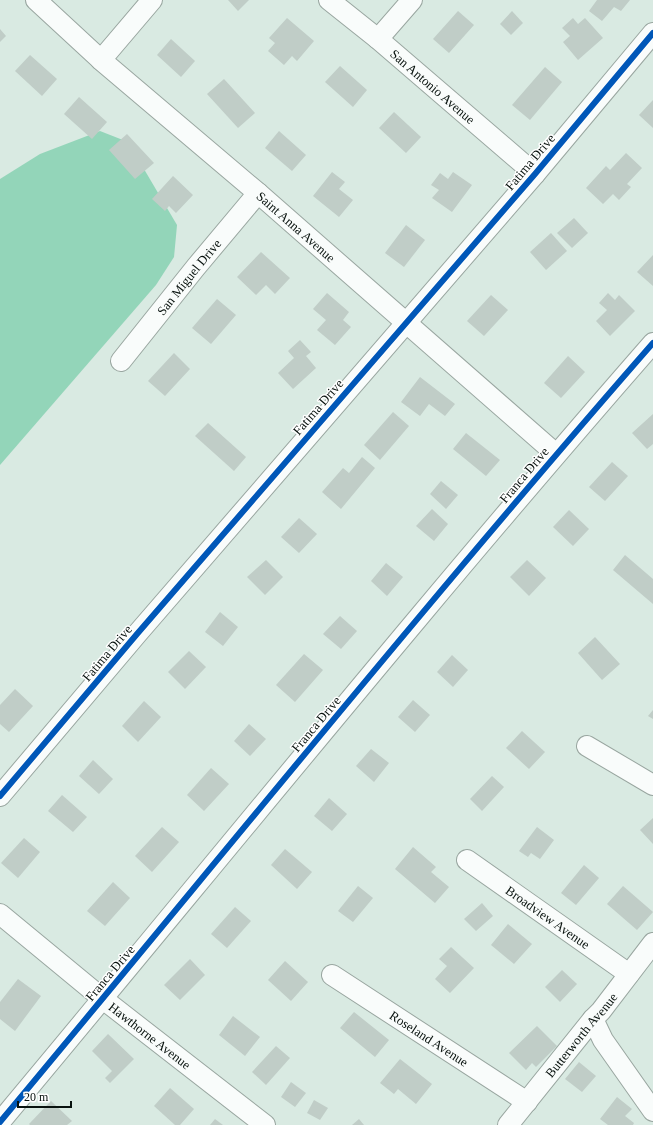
<svg xmlns="http://www.w3.org/2000/svg" width="653" height="1125" viewBox="0 0 653 1125" font-family="Georgia,serif">
  <style>
    .forest { fill: #93d5b9 }
    .building { fill: #c0cdc7 }
    .lines { fill: none; stroke-linecap: round; stroke-linejoin: round }
    .minor-casing { stroke: #99a6a0; stroke-width: 22 }
    .minor { stroke: #f9fcfb; stroke-width: 20 }
    .cycleway-casing { stroke: #fff; stroke-width: 8 }
    .cycleway { stroke: #0057b8; stroke-width: 6 }
    .labels { text-anchor: middle; dominant-baseline: central; stroke-width: 3; stroke-linejoin: round; paint-order: stroke }
    .street-label { font-size: 13px; fill: #08120e; stroke: #fff }
  </style>
  <rect width="100%" height="100%" fill="#d9eae2"/>
  <polygon class="forest" points="100,131 128,142 177,225 174,257 156,285 0,465 0,179 40,154"/>
  <g class="building">
    <polygon points="228,0 249,0 238,11"/>
    <polygon points="597,0 630,0 621,11 614,7 602,21 589,11"/>
    <polygon points="458,11 474,25 449,53 433,39"/>
    <polygon points="512,11 523,23 511,35 500,24"/>
    <polygon points="287,18 314,41 297,61 292,56 284,65 268,51 275,43 269,38"/>
    <polygon points="573,18 578,24 585,18 603,38 578,60 563,42 570,36 562,28"/>
    <polygon points="0,29 6,36 0,42"/>
    <polygon points="171,39 195,61 181,77 157,55"/>
    <polygon points="30,55 57,79 42,96 15,71"/>
    <polygon points="340,66 367,90 353,107 325,82"/>
    <polygon points="545,67 562,82 530,120 512,105"/>
    <polygon points="224,79 255,113 238,128 207,94"/>
    <polygon points="79,97 107,122 92,139 64,114"/>
    <polygon points="653,100 653,128 639,115"/>
    <polygon points="394,112 421,137 406,153 379,128"/>
    <polygon points="279,131 306,155 292,171 265,148"/>
    <polygon points="127,134 154,163 135,179 109,150"/>
    <polygon points="626,153 642,168 627,184 631,187 619,200 613,194 603,204 586,188 606,166 610,170"/>
    <polygon points="332,172 345,182 339,189 353,200 339,217 313,196"/>
    <polygon points="453,172 472,185 452,212 432,198 439,190 431,185 440,173 448,179"/>
    <polygon points="173,176 193,195 176,213 169,206 165,211 152,199"/>
    <polygon points="574,218 588,233 572,248 557,233"/>
    <polygon points="406,225 425,240 404,267 385,253"/>
    <polygon points="551,233 567,251 546,270 530,252"/>
    <polygon points="261,252 290,278 275,294 266,285 256,295 237,277"/>
    <polygon points="653,255 653,286 637,272"/>
    <polygon points="327,293 349,312 343,320 351,327 335,345 317,330 326,320 313,309"/>
    <polygon points="608,293 615,300 619,295 635,311 610,336 596,321 607,310 599,303"/>
    <polygon points="491,295 508,310 484,336 467,321"/>
    <polygon points="217,299 236,315 211,344 192,328"/>
    <polygon points="300,340 311,352 306,356 316,368 293,389 278,373 294,358 288,351"/>
    <polygon points="174,353 190,369 165,396 148,381"/>
    <polygon points="568,356 585,372 561,398 544,383"/>
    <polygon points="420,377 455,404 445,416 429,404 420,416 401,402"/>
    <polygon points="393,412 409,426 380,460 364,445"/>
    <polygon points="653,414 653,444 647,449 632,433"/>
    <polygon points="208,423 246,457 234,471 195,436"/>
    <polygon points="466,433 500,460 486,476 453,449"/>
    <polygon points="362,457 375,468 341,509 322,492 343,468 349,473"/>
    <polygon points="612,462 628,476 605,501 589,487"/>
    <polygon points="441,481 458,495 446,509 430,494"/>
    <polygon points="432,509 448,524 434,541 416,526"/>
    <polygon points="569,510 589,529 573,546 553,527"/>
    <polygon points="299,518 317,534 299,553 281,537"/>
    <polygon points="625,555 653,579 653,604 613,570"/>
    <polygon points="266,560 283,577 265,595 247,577"/>
    <polygon points="527,560 546,578 529,596 510,577"/>
    <polygon points="386,563 403,577 387,596 371,581"/>
    <polygon points="220,612 238,627 223,646 205,632"/>
    <polygon points="340,616 357,631 341,649 323,634"/>
    <polygon points="595,637 620,664 602,680 578,653"/>
    <polygon points="189,651 206,667 185,689 168,672"/>
    <polygon points="304,654 323,670 295,702 276,685"/>
    <polygon points="452,655 468,670 453,687 437,672"/>
    <polygon points="15,689 33,706 9,732 0,724 0,705"/>
    <polygon points="413,700 430,715 415,732 398,717"/>
    <polygon points="144,701 161,717 138,742 122,726"/>
    <polygon points="653,710 653,719 648,716"/>
    <polygon points="249,724 266,739 250,756 234,741"/>
    <polygon points="522,731 545,752 529,769 506,748"/>
    <polygon points="371,749 389,763 374,782 356,766"/>
    <polygon points="93,760 113,779 99,794 79,776"/>
    <polygon points="211,768 229,784 204,811 187,795"/>
    <polygon points="492,776 504,787 482,811 470,799"/>
    <polygon points="62,795 87,817 73,832 48,811"/>
    <polygon points="329,798 347,814 332,831 314,816"/>
    <polygon points="653,818 653,844 640,830"/>
    <polygon points="162,827 179,842 152,872 135,856"/>
    <polygon points="537,827 554,840 540,859 531,853 528,857 519,851"/>
    <polygon points="24,838 40,852 18,878 1,863"/>
    <polygon points="413,847 436,867 431,872 449,887 435,903 395,869"/>
    <polygon points="285,849 312,872 297,889 271,865"/>
    <polygon points="584,865 599,878 576,905 561,893"/>
    <polygon points="113,882 130,898 105,926 87,911"/>
    <polygon points="358,886 373,898 353,922 338,911"/>
    <polygon points="623,886 653,912 637,930 607,904"/>
    <polygon points="482,903 493,916 476,931 464,919"/>
    <polygon points="235,907 251,921 227,948 211,934"/>
    <polygon points="508,924 532,944 514,964 491,945"/>
    <polygon points="451,947 474,968 450,993 435,979 447,966 439,959"/>
    <polygon points="190,959 205,975 180,1000 164,985"/>
    <polygon points="285,961 308,982 291,1001 268,980"/>
    <polygon points="562,970 577,984 560,1002 545,987"/>
    <polygon points="18,979 41,996 15,1031 0,1019 0,1002"/>
    <polygon points="354,1012 389,1040 375,1057 340,1028"/>
    <polygon points="233,1016 260,1037 245,1056 219,1035"/>
    <polygon points="537,1026 557,1046 536,1067 532,1063 526,1070 509,1053"/>
    <polygon points="108,1034 134,1059 110,1083 105,1078 112,1071 92,1051"/>
    <polygon points="276,1046 290,1058 266,1085 252,1072"/>
    <polygon points="400,1059 432,1084 416,1104 398,1089 394,1094 380,1083"/>
    <polygon points="579,1062 596,1076 582,1092 565,1079"/>
    <polygon points="291,1082 306,1093 295,1107 281,1097"/>
    <polygon points="170,1088 194,1109 180,1125 175,1125 154,1106"/>
    <polygon points="617,1097 632,1109 625,1116 634,1123 633,1125 608,1125 600,1119"/>
    <polygon points="314,1100 328,1108 320,1120 307,1113"/>
    <polygon points="51,1101 72,1121 67,1125 30,1125 29,1124"/>
    <polygon points="215,1119 223,1125 210,1125"/>
    <polygon points="359,1119 364,1125 352,1125"/>
  </g>
  <g class="lines">
    <g class="minor-casing">
      <g id="minor">
        <path id="s1" d="M 36,0 L 101,60 L 258,193 L 556,454"/>
        <path id="s2" d="M 329,0 L 378,39 L 535,174"/>
        <polyline points="378,39 412,0"/>
        <polyline points="101,60 152,0"/>
        <path id="s3" d="M 121,361 L 196,267 L 258,193"/>
        <polyline points="587,746 653,785"/>
        <polyline points="0,796 137,634 535,174 653,33"/>
        <path id="s4" d="M 467,860 L 629,974"/>
        <path id="s5" d="M 0,914 L 103,999 L 265,1125"/>
        <path id="s6" d="M 332,975 L 527,1102"/>
        <polyline points="593,1019 603,1040 653,1111"/>
        <path d="M 0,1122 C 217,862 430,598 653,343"/>
        <path id="s7" d="M 508,1125 L 593,1019 L 601,1011 L 653,943"/>
      </g>
    </g>
    <use href="#minor" class="minor"/>
    <g class="cycleway-casing">
      <g id="cycleway">
        <polyline points="0,796 137,634 535,174 653,33"/>
        <path d="M 0,1122 C 217,862 430,598 653,343"/>
      </g>
    </g>
    <use href="#cycleway" class="cycleway"/>
  </g>
  <g class="labels">
    <g class="street-label">
      <text stroke="none"><textPath href="#s2" startOffset="135">San Antonio Avenue</textPath></text>
      <text transform="translate(530 162) rotate(-50)">Fatima Drive</text>
      <text stroke="none"><textPath href="#s1" startOffset="345">Saint Anna Avenue</textPath></text>
      <text stroke="none"><textPath href="#s3" startOffset="108">San Miguel Drive</textPath></text>
      <text transform="translate(318 407) rotate(-49)">Fatima Drive</text>
      <text transform="translate(524 475) rotate(-50)">Franca Drive</text>
      <text transform="translate(107 653) rotate(-50)">Fatima Drive</text>
      <text transform="translate(316 724) rotate(-50)">Franca Drive</text>
      <text stroke="none"><textPath href="#s4" startOffset="99">Broadview Avenue</textPath></text>
      <text transform="translate(110 973) rotate(-50)">Franca Drive</text>
      <text stroke="none"><textPath href="#s7" startOffset="116">Butterworth Avenue</textPath></text>
      <text stroke="none"><textPath href="#s5" startOffset="193">Hawthorne Avenue</textPath></text>
      <text stroke="none"><textPath href="#s6" startOffset="116">Roseland Avenue</textPath></text>
    </g>
  </g>
  <path d="M18 1101v6h53v-6" fill="none" stroke="#08120e" stroke-width="2"/>
  <text x="24" y="1101" font-size="12" fill="#08120e" stroke="#ffffff" stroke-width="3" paint-order="stroke">20 m</text>
</svg>
